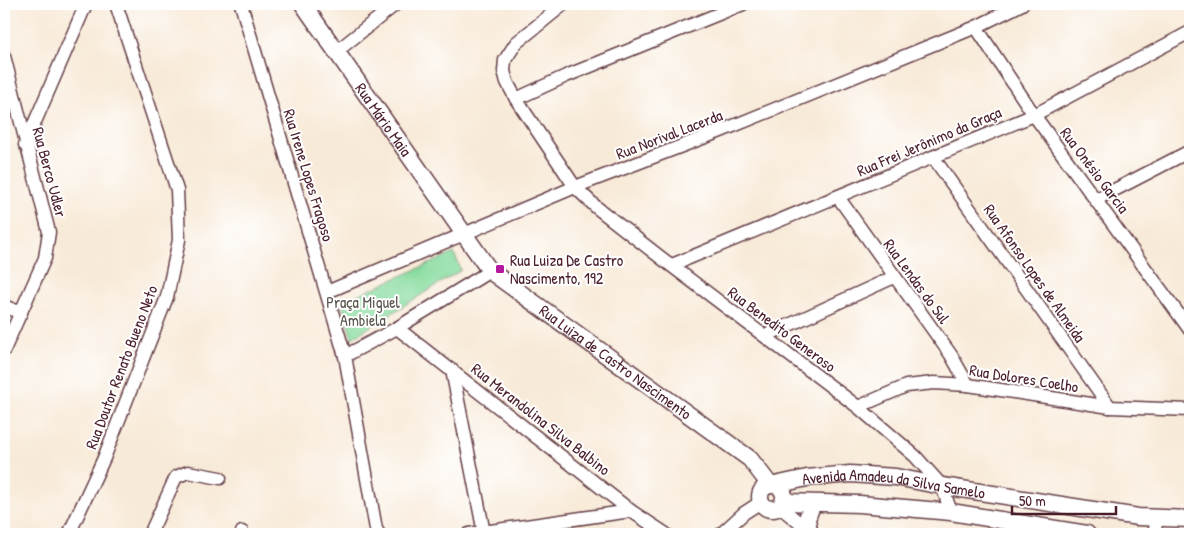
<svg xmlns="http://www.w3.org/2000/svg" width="1194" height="538" viewBox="0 0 1194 538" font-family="'Patrick Hand',sans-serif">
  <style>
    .green { fill: #86db9e; stroke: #687d64 }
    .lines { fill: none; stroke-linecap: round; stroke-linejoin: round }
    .minor-casing { stroke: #643d45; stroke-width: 15 }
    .tertiary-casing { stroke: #643d45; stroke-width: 19 }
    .minor { stroke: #fff; stroke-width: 12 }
    .tertiary { stroke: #fff; stroke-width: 16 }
    .poi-dot { fill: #b5179e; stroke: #fff; stroke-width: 2 }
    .labels { text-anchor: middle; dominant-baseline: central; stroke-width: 4; stroke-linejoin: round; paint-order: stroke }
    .street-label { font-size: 16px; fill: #4a1f2b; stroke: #fff }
    .poi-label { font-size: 16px; fill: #4a1f2b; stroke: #fff; text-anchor: start }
    .park-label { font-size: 16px; fill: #5c574e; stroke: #fff }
  </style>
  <rect width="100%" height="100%" fill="#fff"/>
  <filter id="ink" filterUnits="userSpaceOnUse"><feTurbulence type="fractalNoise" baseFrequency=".02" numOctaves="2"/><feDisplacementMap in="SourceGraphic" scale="10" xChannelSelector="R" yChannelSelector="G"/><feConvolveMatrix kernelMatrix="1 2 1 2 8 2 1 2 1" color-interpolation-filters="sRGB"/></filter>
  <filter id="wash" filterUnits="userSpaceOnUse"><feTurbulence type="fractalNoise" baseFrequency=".0096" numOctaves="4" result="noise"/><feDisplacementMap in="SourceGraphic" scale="20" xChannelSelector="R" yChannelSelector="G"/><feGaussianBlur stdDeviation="1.12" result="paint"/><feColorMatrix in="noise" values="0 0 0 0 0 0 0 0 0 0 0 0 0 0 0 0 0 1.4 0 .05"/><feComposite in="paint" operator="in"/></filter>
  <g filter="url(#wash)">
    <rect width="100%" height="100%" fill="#f8ead8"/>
    <polygon class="green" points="454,253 461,270 352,338 341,302"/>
  </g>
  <g filter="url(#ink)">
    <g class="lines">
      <g class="minor-casing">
        <g id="minor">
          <polyline points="241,4 345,356"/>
          <polyline points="564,4 516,43 505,60 504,71 507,82 516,99 575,187 596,207 660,257 858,407 915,456 942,486 951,512"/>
          <polyline points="976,27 1034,115 1190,330"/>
          <polyline points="337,51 396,4"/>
          <polyline points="4,56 49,232 45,258 4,350"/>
          <polyline points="516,99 566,76 743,4"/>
          <polyline points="25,145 86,4"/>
          <polyline points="933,157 1110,407"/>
          <polyline points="838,197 951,355 968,385"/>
          <polyline points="1097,199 1190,151"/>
          <polyline points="672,265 1034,115 1190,32"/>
          <polyline points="327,292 575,187 721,131 976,27 1022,4"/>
          <polyline points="4,306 21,313"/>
          <polyline points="397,328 631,511 666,534"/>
          <polyline points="765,336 894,277"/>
          <polyline points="452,370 484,533"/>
          <polyline points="858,407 906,386 934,383 968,385 1110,407 1190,410"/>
          <polyline points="780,507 813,534"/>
          <polyline points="69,534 104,458 167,297 179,240 177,190 116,4"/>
          <polyline points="150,534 176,477 188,472 220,478"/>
          <polyline points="242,534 242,532"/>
          <polyline points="379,534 376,529 345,356 397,328 490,271"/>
          <polyline points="469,534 631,511"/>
          <polyline points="721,534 744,513 761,502"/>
          <polyline points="1154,534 1157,519"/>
        </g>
      </g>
      <g class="tertiary-casing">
        <g id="tertiary">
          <path id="s1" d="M 303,4 L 490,271 L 750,459 L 770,485"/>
          <circle cx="772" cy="497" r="12"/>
          <path id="s2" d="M 775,485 L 807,478 L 850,474 L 896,477 L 942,486 L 1138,517 L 1190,519"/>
          <polyline points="784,502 860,504 951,512 1087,534"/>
          <polyline points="809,531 807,519 812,505"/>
        </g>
      </g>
      <use href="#minor" class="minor"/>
      <use href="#tertiary" class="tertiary"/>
    </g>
  </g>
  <rect class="poi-dot" x="495" y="264" width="10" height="10" rx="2.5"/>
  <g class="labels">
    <g class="street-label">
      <text stroke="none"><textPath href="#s1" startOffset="141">Rua Mário Maia</textPath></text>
      <text transform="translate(669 134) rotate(-21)">Rua Norival Lacerda</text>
      <text transform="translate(929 141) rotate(-23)">Rua Frei Jerônimo da Graça</text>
      <text transform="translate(1095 170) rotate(53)">Rua Onésio Garcia</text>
      <text transform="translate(50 172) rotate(75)">Rua Berco Udler</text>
      <text transform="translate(309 175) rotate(73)">Rua Irene Lopes Fragoso</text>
      <text transform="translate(1035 273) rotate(55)">Rua Afonso Lopes de Almeida</text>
      <text transform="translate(917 281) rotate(54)">Rua Lendas do Sul</text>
      <text transform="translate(782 329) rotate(37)">Rua Benedito Generoso</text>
      <text stroke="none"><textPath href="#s1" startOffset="481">Rua Luiza de Castro Nascimento</textPath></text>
      <text transform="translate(121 367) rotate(-69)">Rua Doutor Renato Bueno Neto</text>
      <text transform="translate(1024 378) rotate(9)">Rua Dolores Coelho</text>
      <text transform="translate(541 419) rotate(38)">Rua Merandolina Silva Balbino</text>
      <text stroke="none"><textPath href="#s2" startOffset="120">Avenida Amadeu da Silva Samelo</textPath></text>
    </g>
    <g class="poi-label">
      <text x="510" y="260">Rua Luiza De Castro<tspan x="510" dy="18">Nascimento, 192</tspan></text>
    </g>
    <g class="park-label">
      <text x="363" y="302">Praça Miguel<tspan x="363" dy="18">Ambiela</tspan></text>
    </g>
  </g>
  <rect width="1194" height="538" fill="none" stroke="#fff" stroke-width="20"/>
  <path d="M1012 506v8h104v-8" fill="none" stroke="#4a1f2b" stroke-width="2.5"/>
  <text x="1019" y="506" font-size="15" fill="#4a1f2b" stroke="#ffffff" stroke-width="4" paint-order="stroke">50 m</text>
</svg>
